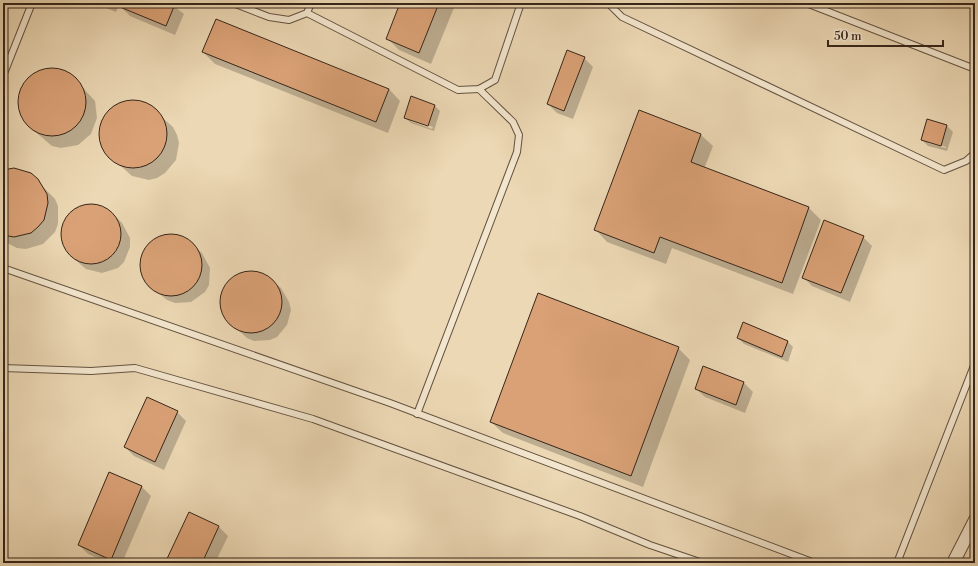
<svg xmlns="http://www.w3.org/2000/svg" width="978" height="566" viewBox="0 0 978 566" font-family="'Libre Bodoni',serif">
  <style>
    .shadow { fill: #0003; fill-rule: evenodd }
    .building { fill: #daa176; stroke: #36261a }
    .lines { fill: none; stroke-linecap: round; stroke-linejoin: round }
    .lane-casing { stroke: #645240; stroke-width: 8 }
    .street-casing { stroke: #645240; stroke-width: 14 }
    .lane { stroke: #f3e6ce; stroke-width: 6 }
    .street { stroke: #f3e6ce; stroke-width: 12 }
  </style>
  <rect width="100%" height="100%" fill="#ecd8b4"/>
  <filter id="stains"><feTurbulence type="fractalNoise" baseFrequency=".005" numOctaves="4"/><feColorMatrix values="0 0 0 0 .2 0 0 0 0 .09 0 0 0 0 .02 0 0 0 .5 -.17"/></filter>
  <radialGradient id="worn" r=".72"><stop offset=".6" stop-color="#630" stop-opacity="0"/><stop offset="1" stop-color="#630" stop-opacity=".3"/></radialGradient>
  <g class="shadow">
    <polygon points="94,3 120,3 116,12"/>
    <polygon points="123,3 170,3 184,14 175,35 130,16 121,7"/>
    <polygon points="402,3 456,3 431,64 399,50 387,38"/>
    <polygon points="203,52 389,89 400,101 388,133 215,64"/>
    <polygon points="584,58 593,67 573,119 557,113 548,104"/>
    <polygon points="55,69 71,75 95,101 97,118 91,134 78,145 61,148 52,146 26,124 19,108 21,90 31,76 38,72"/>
    <polygon points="130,101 147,104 173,127 177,135 179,143 176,160 165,173 157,178 149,180 132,176 106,153 102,145 100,137 103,120 114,106"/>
    <path d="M 435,106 L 440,111 L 434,131 L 411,123 L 405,118 ZM 410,119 L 433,127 L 432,129 L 410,121 Z"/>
    <polygon points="640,111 701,135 713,146 704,169 809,208 821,220 793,294 672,248 666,264 607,242 596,230"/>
    <path d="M 947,126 L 953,132 L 947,151 L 928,146 L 922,140 ZM 928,141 L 946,147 L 946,148 L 928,143 Z"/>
    <polygon points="14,169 30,174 55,199 58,206 58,224 55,232 43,244 26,249 17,248 9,244 3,238 3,172"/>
    <polygon points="90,205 106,209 113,214 122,223 130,238 130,247 124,262 118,268 102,273 86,269 80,264 70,255 63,240 64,223 74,210"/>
    <polygon points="169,235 185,239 192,244 202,253 210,268 209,285 205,292 191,302 175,303 167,300 150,286 142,271 142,263 147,247 161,237"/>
    <polygon points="863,237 872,246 850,302 812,286 803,277"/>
    <polygon points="242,272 257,272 265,275 281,288 289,302 291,310 287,325 277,337 270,340 254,341 247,338 225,318 222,311 221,295 228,281"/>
    <polygon points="738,338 787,341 793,347 788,362 744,344"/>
    <polygon points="678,348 690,360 643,487 503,433 491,422"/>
    <polygon points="704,368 744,383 753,392 745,413 705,397 696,389"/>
    <polygon points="177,412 186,421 164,470 134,456 125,447"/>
    <polygon points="110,473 142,487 151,496 122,563 109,563 88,554 79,545"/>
    <polygon points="219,527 228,536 215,563 166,563"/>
  </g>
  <g class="building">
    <polygon points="121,3 173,3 175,4 166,26 120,7"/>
    <polygon points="400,3 439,3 419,53 386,39"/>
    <polygon points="216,19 389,89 376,122 202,52"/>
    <polygon points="567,50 585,57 564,111 547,104"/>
    <circle cx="52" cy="102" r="34"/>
    <polygon points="411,96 435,105 428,126 404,118"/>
    <circle cx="133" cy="134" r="34"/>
    <polygon points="639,110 701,134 691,162 809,207 782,283 660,237 654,253 594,230"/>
    <polygon points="927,119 947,125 941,146 921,140"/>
    <polygon points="14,168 31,173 38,179 47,194 48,203 44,220 38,227 31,233 14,237 3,235 3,170"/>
    <circle cx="91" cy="234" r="30"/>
    <polygon points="824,220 864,236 841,293 802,278"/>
    <circle cx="171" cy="265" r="31"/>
    <circle cx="251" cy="302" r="31"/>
    <polygon points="538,293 679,347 631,476 490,422"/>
    <polygon points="743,322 788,341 782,357 737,338"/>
    <polygon points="703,366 744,382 736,405 695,389"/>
    <polygon points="147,397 178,411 155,462 124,447"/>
    <polygon points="109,472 142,486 111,560 78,545"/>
    <polygon points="189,512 219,526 202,563 165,563"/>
  </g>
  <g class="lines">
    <g class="lane-casing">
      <g id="lane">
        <polyline points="233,3 269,17 289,20 307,13 311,3"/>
        <polyline points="608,3 622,17 944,170 966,161 975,153"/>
        <polyline points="806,3 975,69"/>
        <polyline points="307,13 458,90 479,89 495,80 521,3"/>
        <polyline points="3,76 32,3"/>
        <polyline points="3,268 390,403 815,563"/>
        <polyline points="3,368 91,371 135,368 313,419 580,516 650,545 703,563"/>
        <polyline points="417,414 517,152 519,135 513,122 479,89"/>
        <polyline points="897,563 975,363"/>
      </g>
    </g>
    <g class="street-casing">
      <polyline id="street" points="953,563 975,520"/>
    </g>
    <use href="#lane" class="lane"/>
    <use href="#street" class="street"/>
  </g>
  <rect width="978" height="566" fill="none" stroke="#ecd8b4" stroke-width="16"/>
  <rect x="4" y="4" width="970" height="558" fill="none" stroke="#36261a" stroke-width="2"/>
  <rect x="8" y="8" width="962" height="550" fill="none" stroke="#36261a"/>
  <path d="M828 40v6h115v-6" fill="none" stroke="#36261a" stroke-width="2"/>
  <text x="834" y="40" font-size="12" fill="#36261a" stroke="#f3e6ce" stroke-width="3" paint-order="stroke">50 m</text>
  <rect width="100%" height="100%" filter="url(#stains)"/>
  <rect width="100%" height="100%" fill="url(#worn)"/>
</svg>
